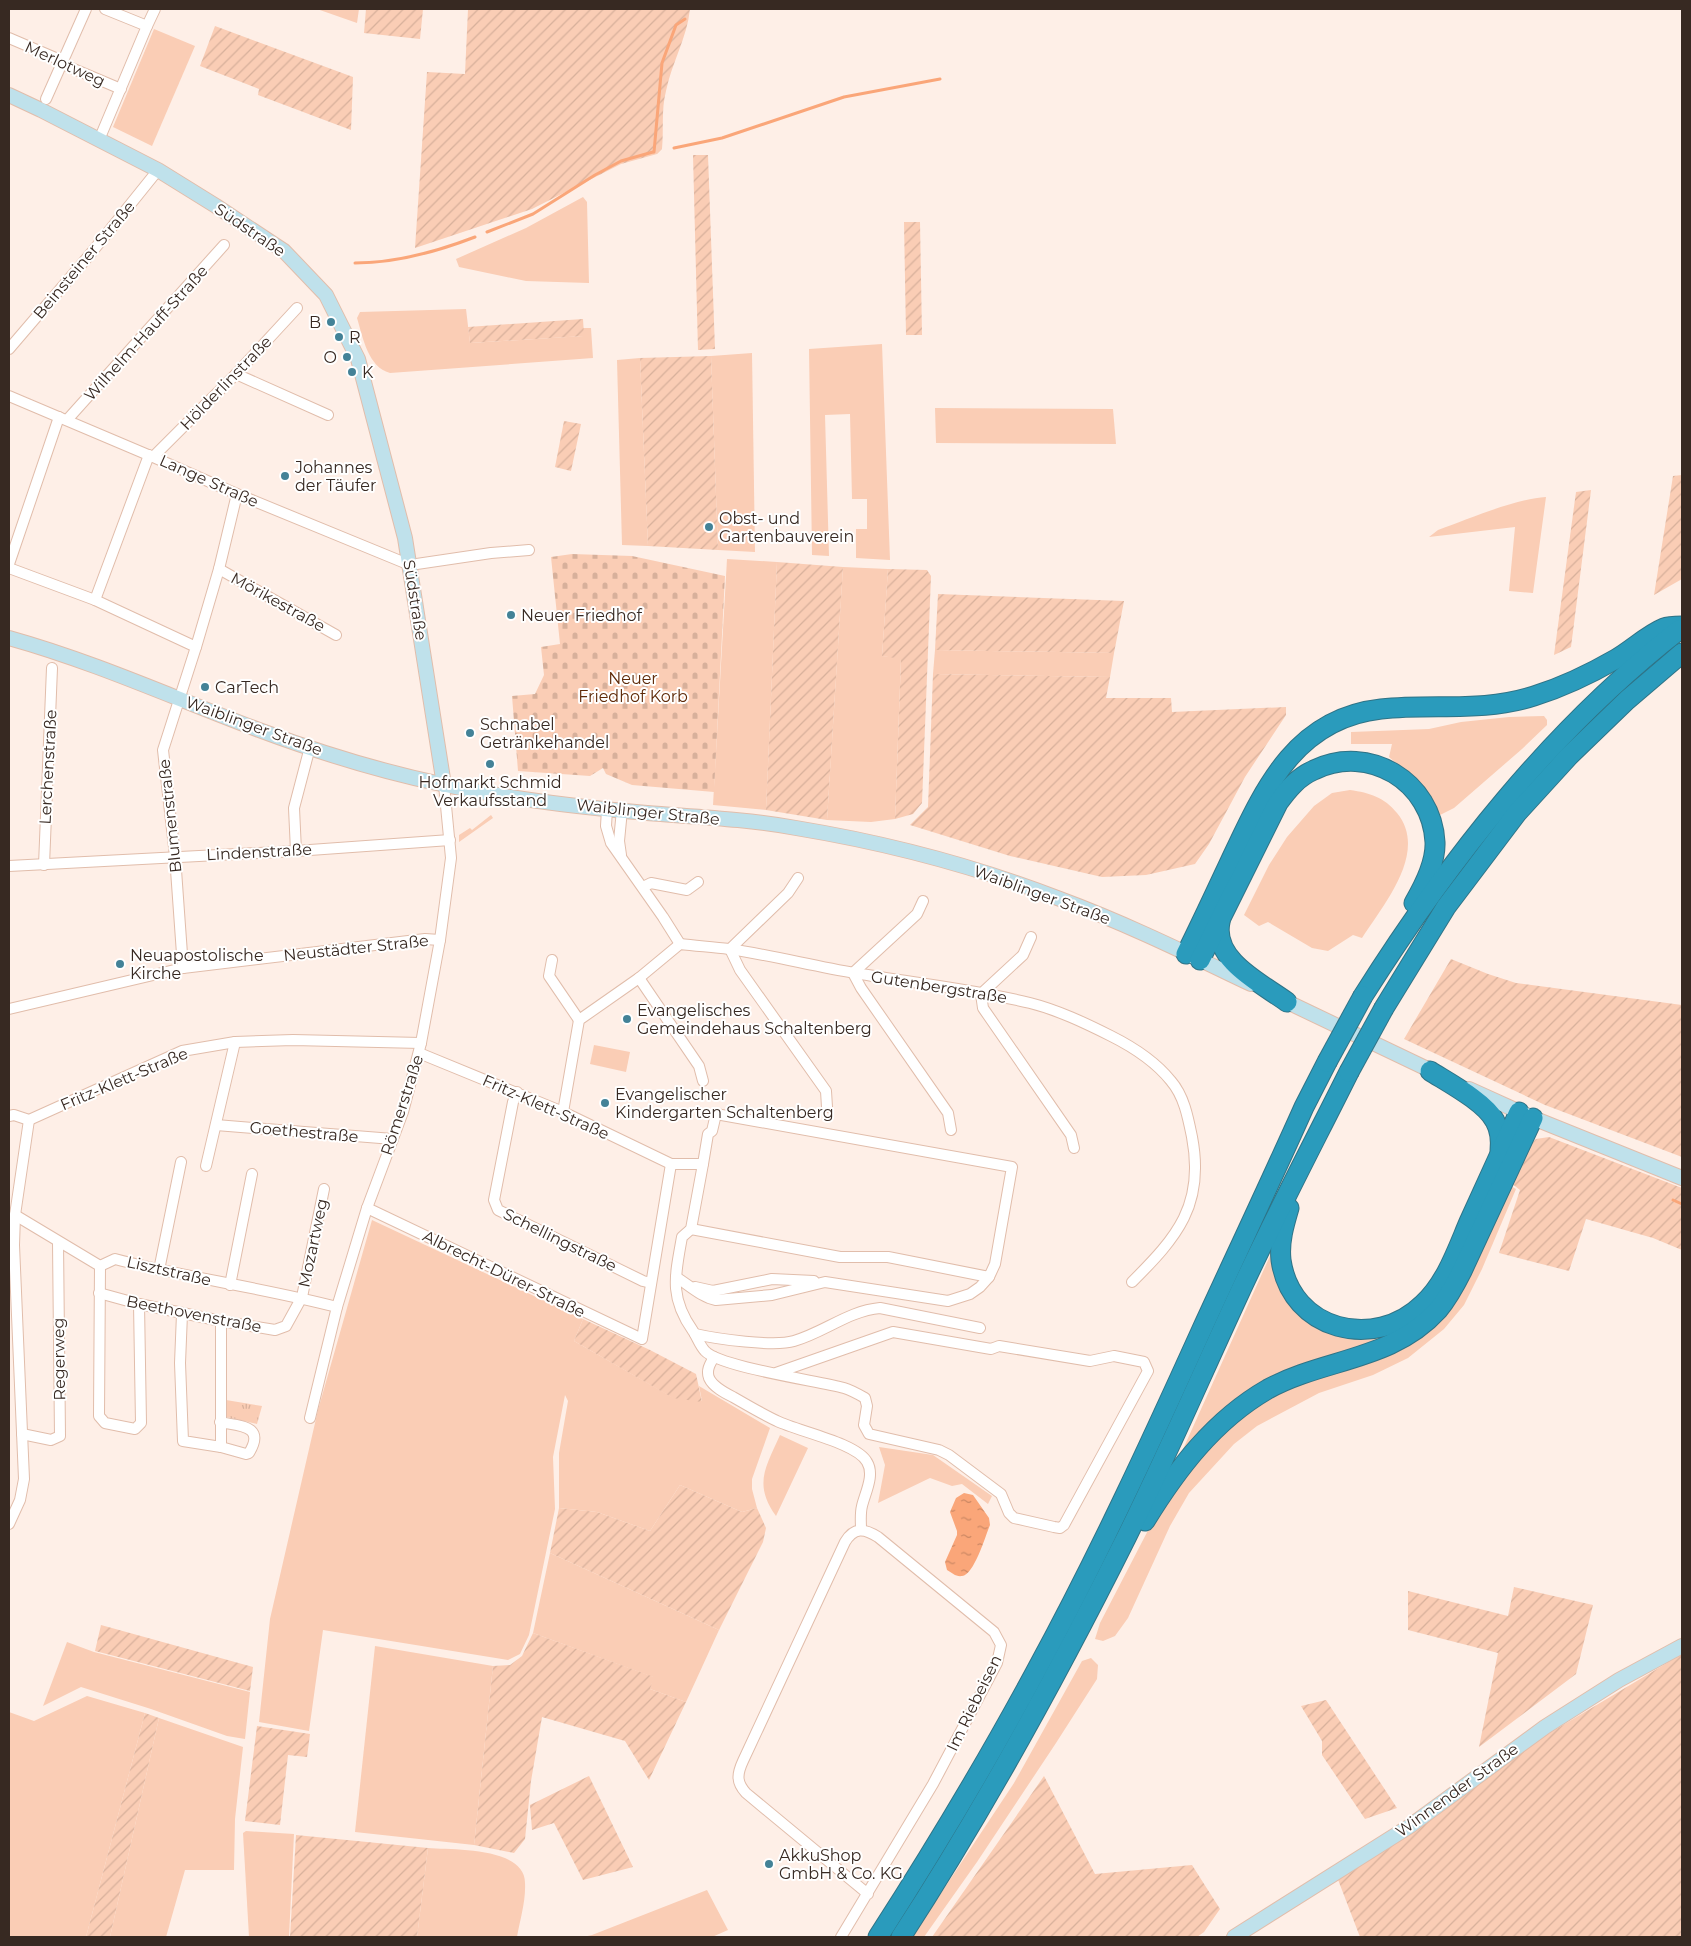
<svg xmlns="http://www.w3.org/2000/svg" width="1691" height="1946" viewBox="0 0 1691 1946" font-family="Montserrat,sans-serif">
  <style>
    .grass { fill: #facdb5 }
    .cemetery { fill: url(#cemetery-stones) }
    .park { fill: url(#park-tufts) }
    .garden { fill: url(#garden-furrows) }
    .water { fill: url(#water-ripples) }
    .lines { fill: none; stroke-linecap: round; stroke-linejoin: round }
    .stream { stroke: #faa679; stroke-width: 3 }
    .street-casing { stroke: #e1bdab; stroke-width: 12 }
    .secondary-casing { stroke: #e1bdab; stroke-width: 16 }
    .highway-casing { stroke: #2f7386; stroke-width: 21 }
    .street { stroke: #fff; stroke-width: 10 }
    .secondary { stroke: #bfe1eb; stroke-width: 14 }
    .highway { stroke: #2a9bbc; stroke-width: 19 }
    .highway-bridge-casing { stroke: #2f7386; stroke-width: 21; stroke-linecap: butt }
    .highway-bridge { stroke: #2a9bbc; stroke-width: 19 }
    .poi-dot { fill: #438297; stroke: #fff; stroke-width: 2 }
    .labels { text-anchor: middle; dominant-baseline: central; stroke-width: 4; stroke-linejoin: round; paint-order: stroke }
    .street-label { font-size: 16px; fill: #372922; stroke: #fff }
    .poi-label { font-size: 16px; fill: #372922; stroke: #fff; text-anchor: start }
    .park-label { font-size: 16px; fill: #5e2907; stroke: #fff }
  </style>
  <defs>
    <pattern id="cemetery-stones" width="16" height="16" patternUnits="userSpaceOnUse" patternTransform="scale(1.25)"><rect width="16" height="16" fill="#facdb5"/><path d="M2 7V4a2 2 0 0 1 4 0v3zM10 15v-3a2 2 0 0 1 4 0v3z" fill="#d7b09b"/></pattern>
    <pattern id="park-tufts" width="24" height="20" patternUnits="userSpaceOnUse" patternTransform="scale(1.25)"><rect width="24" height="20" fill="#facdb5"/><path d="M3 7l-1-3M5 7V3M7 7l1-3M15 17l-1-3M17 17v-4M19 17l1-3" fill="none" stroke="#d7b09b"/></pattern>
    <pattern id="garden-furrows" width="10" height="10" patternUnits="userSpaceOnUse" patternTransform="scale(1.25)"><rect width="10" height="10" fill="#facdb5"/><path d="M-1 1l2-2M0 10L10 0M9 11l2-2" fill="none" stroke="#d7b09b"/></pattern>
    <pattern id="water-ripples" width="26" height="14" patternUnits="userSpaceOnUse" patternTransform="scale(1.25)"><rect width="26" height="14" fill="#faa679"/><path d="M2 4q2-2 4 0t4 0M15 11q2-2 4 0t4 0" fill="none" stroke="#cb8763"/></pattern>
  </defs>
  <rect width="100%" height="100%" fill="#feefe7"/>
  <g class="grass">
    <polygon points="317,9 359,9 357,23"/>
    <polygon points="154,29 195,46 152,146 113,127"/>
    <polygon points="583,197 587,202 589,283 526,281 459,267 456,259 526,228"/>
    <path d="M 466,309 L 470,343 L 583,336 L 583,328 L 591,328 L 593,358 L 390,373 C 368,367 363,338 357,318 L 360,312 Z"/>
    <polygon points="882,344 890,560 856,558 856,529 867,529 867,499 852,499 850,414 825,415 829,556 812,555 809,349"/>
    <polygon points="752,353 755,552 718,550 711,356"/>
    <polygon points="640,358 648,546 622,545 617,360"/>
    <polygon points="935,408 1113,409 1116,444 936,443"/>
    <path d="M 1546,497 L 1533,593 L 1509,591 L 1515,527 L 1429,537 L 1438,530 C 1469,519 1514,499 1546,497 Z"/>
    <polygon points="727,559 777,562 766,810 713,805"/>
    <polygon points="843,567 888,569 882,656 901,658 895,819 871,822 827,820"/>
    <polygon points="935,650 1114,653 1110,677 933,674"/>
    <polygon points="1544,716 1547,720 1547,725 1522,749 1454,808 1440,815 1425,788 1389,757 1392,744 1351,744 1351,732 1429,729 1461,722 1509,717"/>
    <path d="M 1350,790 C 1370,793 1384,797 1397,813 C 1429,852 1383,905 1362,938 L 1353,935 L 1328,951 L 1312,948 L 1268,922 L 1259,926 L 1244,915 L 1269,865 L 1287,837 L 1314,806 L 1332,793 Z"/>
    <polygon points="491,815 493,818 459,842 459,835 470,828 472,830"/>
    <polygon points="594,1045 630,1052 626,1072 590,1064"/>
    <polygon points="1509,1185 1516,1189 1482,1269 1464,1305 1444,1329 1408,1358 1373,1375 1319,1393 1257,1426 1234,1444 1189,1493 1170,1526 1128,1618 1115,1636 1103,1641 1095,1639 1100,1623 1156,1515 1187,1471 1242,1415 1293,1385 1374,1361"/>
    <polygon points="372,1220 583,1319 574,1341 672,1397 702,1401 699,1386 770,1428 752,1479 752,1489 757,1508 742,1512 680,1485 650,1531 597,1512 559,1508 559,1453 568,1401 565,1395 553,1457 555,1509 529,1635 520,1654 508,1660 323,1630 309,1731 259,1722 270,1619 318,1410"/>
    <polygon points="1274,1247 1294,1301 1376,1334 1467,1252 1397,1337 1279,1379 1175,1467"/>
    <path d="M 780,1435 L 808,1448 L 776,1516 C 753,1484 766,1467 780,1435 Z"/>
    <polygon points="879,1447 933,1455 992,1496 988,1504 962,1484 952,1486 930,1478 878,1503 885,1465"/>
    <polygon points="550,1553 719,1630 686,1702 650,1689 653,1677 533,1633"/>
    <polygon points="67,1642 94,1652 250,1692 245,1739 227,1736 151,1709 81,1687 43,1706"/>
    <polygon points="375,1646 493,1666 474,1845 355,1832"/>
    <polygon points="1091,1658 1098,1665 1097,1679 1056,1743 977,1862 924,1937 912,1937 1014,1783 1082,1661"/>
    <polygon points="87,1696 145,1713 86,1937 9,1937 9,1712 34,1721"/>
    <polygon points="159,1718 243,1747 235,1819 234,1870 185,1870 166,1937 110,1937"/>
    <polygon points="246,1831 294,1834 289,1937 249,1937 243,1833"/>
    <path d="M 428,1848 C 454,1850 525,1847 525,1883 C 526,1901 520,1920 517,1937 L 417,1937 Z"/>
    <polygon points="707,1890 728,1930 712,1937 583,1937 592,1935"/>
  </g>
  <polygon class="cemetery" points="572,554 632,556 725,576 714,792 632,785 606,774 603,768 590,776 518,771 512,696 535,694 544,675 541,647 560,644 551,557"/>
  <polygon class="park" points="226,1400 262,1406 257,1424 227,1417"/>
  <g class="garden">
    <polygon points="366,9 423,9 420,39 364,33"/>
    <path d="M 468,9 L 690,9 C 687,38 672,62 666,91 C 661,110 664,129 662,149 L 657,154 L 621,164 L 532,209 L 415,248 L 427,72 L 465,74 Z"/>
    <polygon points="215,26 353,77 351,130 258,95 259,89 200,66"/>
    <polygon points="693,155 708,155 715,349 698,350"/>
    <polygon points="904,222 920,222 922,335 906,335"/>
    <polygon points="583,319 584,336 470,343 468,327"/>
    <polygon points="711,356 718,550 648,546 640,358"/>
    <polygon points="564,421 581,424 571,471 555,467"/>
    <polygon points="1682,475 1682,579 1654,595 1673,476"/>
    <polygon points="1591,490 1571,647 1554,655 1576,492"/>
    <polygon points="777,562 843,567 827,820 766,810"/>
    <polygon points="888,569 927,570 931,576 922,803 913,814 895,819 901,659 882,656"/>
    <polygon points="938,594 1124,601 1114,653 935,650"/>
    <polygon points="933,674 1110,677 1106,698 1171,698 1172,712 1286,707 1286,715 1245,777 1209,844 1195,864 1146,875 1102,877 1010,856 910,825 928,807"/>
    <polygon points="1451,959 1488,974 1516,983 1682,1005 1682,1157 1545,1105 1404,1039"/>
    <polygon points="1549,1137 1682,1188 1682,1250 1653,1238 1586,1219 1569,1271 1499,1253 1520,1190 1511,1183 1525,1150 1536,1139"/>
    <polygon points="583,1319 650,1350 696,1374 702,1402 673,1398 574,1341"/>
    <polygon points="680,1485 742,1512 757,1508 766,1528 763,1542 719,1630 550,1553 559,1508 597,1512 650,1531"/>
    <polygon points="1514,1587 1593,1605 1576,1674 1479,1747 1498,1653 1408,1630 1408,1591 1508,1616"/>
    <polygon points="101,1625 253,1667 250,1691 95,1651"/>
    <polygon points="533,1633 654,1677 650,1689 686,1702 649,1780 625,1741 542,1717 531,1781 525,1839 514,1853 474,1845 493,1666 510,1665 522,1656"/>
    <polygon points="1682,1654 1682,1937 1360,1937 1337,1877 1413,1830 1548,1734"/>
    <polygon points="1326,1700 1397,1808 1365,1819 1322,1755 1322,1741 1301,1706"/>
    <polygon points="145,1713 159,1718 110,1937 86,1937"/>
    <polygon points="257,1726 310,1734 307,1757 288,1755 280,1825 245,1821"/>
    <polygon points="589,1776 633,1867 583,1880 554,1823 532,1830 530,1805"/>
    <polygon points="1044,1776 1095,1874 1192,1865 1220,1909 1204,1932 1197,1937 932,1937"/>
    <polygon points="296,1835 428,1848 417,1937 290,1937"/>
  </g>
  <path class="water" d="M 964,1493 L 973,1495 L 989,1518 L 990,1525 C 985,1537 974,1575 962,1576 C 956,1577 952,1573 947,1570 L 945,1562 L 957,1535 L 957,1531 L 950,1512 L 956,1498 Z"/>
  <g class="lines">
    <g class="stream">
      <polyline points="674,148 722,138 844,97 940,79"/>
      <polyline points="654,152 662,63 676,25 685,19"/>
      <polyline points="487,232 533,214 595,175 621,161 653,152"/>
      <path d="M 355,263 C 397,263 436,252 475,237"/>
      <polyline points="1673,1200 1682,1204"/>
    </g>
    <g class="street-casing">
      <g id="street">
        <polyline points="147,26 155,9"/>
        <polyline points="9,38 58,59 62,64 121,89"/>
        <polyline points="46,99 86,9"/>
        <polyline points="99,140 147,26 105,9"/>
        <polyline points="9,349 92,252 158,170"/>
        <polyline points="236,374 328,415"/>
        <polyline points="9,396 153,457 237,494 410,565 491,553 529,550"/>
        <polyline points="67,420 224,245"/>
        <polyline points="153,457 236,374 297,308"/>
        <polyline points="9,564 59,417"/>
        <polyline points="9,568 95,600 196,647"/>
        <polyline points="219,569 336,635"/>
        <polyline points="95,600 149,455"/>
        <polyline points="607,809 606,826 611,843 663,917 680,944"/>
        <polyline points="296,851 294,808 310,747"/>
        <polyline points="621,855 619,841 622,810"/>
        <polyline points="44,865 52,668"/>
        <polyline points="9,866 296,851 450,840"/>
        <polyline points="798,878 788,893 730,949 740,970 826,1091 827,1107"/>
        <polyline points="643,887 651,883 687,890 698,882"/>
        <polyline points="923,901 917,914 853,973 861,988 948,1113 951,1130"/>
        <polyline points="1031,937 1023,955 981,994 983,1008 1071,1135 1074,1148"/>
        <polyline points="552,960 549,976 579,1020"/>
        <polyline points="183,968 175,856 163,750 196,647 219,569 237,494"/>
        <polyline points="639,978 699,1066 703,1081"/>
        <polyline points="9,1009 183,968 425,939 440,940"/>
        <path d="M 419,1053 L 563,1112 L 671,1164 L 703,1164 L 691,1229 L 682,1237 C 675,1276 669,1297 693,1331 C 697,1337 700,1346 705,1351 C 720,1367 818,1381 844,1388 C 851,1390 858,1394 865,1398 L 867,1406 L 864,1425 L 869,1434 L 939,1450 L 949,1455 L 1001,1494 L 1009,1513 L 1014,1518 L 1054,1527 L 1060,1528 L 1064,1525 L 1148,1371 L 1144,1362 L 1114,1356 L 1090,1361 L 999,1346 L 991,1349 L 893,1332 L 776,1373"/>
        <polyline points="517,1092 513,1102 494,1200 498,1210 643,1281 651,1283"/>
        <path d="M 563,1112 L 579,1020 L 639,978 L 680,944 C 697,946 713,947 729,949 C 771,955 813,966 855,973 C 913,983 973,989 1030,1003 C 1058,1010 1085,1023 1111,1036 C 1133,1047 1155,1061 1171,1081 C 1184,1096 1188,1117 1192,1137 C 1205,1205 1177,1237 1132,1282"/>
        <polyline points="9,1116 14,1115 29,1120 182,1051 235,1042 293,1040 421,1043"/>
        <polyline points="216,1125 393,1139"/>
        <polyline points="206,1166 235,1042"/>
        <polyline points="367,1208 642,1339 671,1164"/>
        <polyline points="15,1215 100,1266"/>
        <polyline points="691,1229 840,1257 888,1257 989,1277 995,1264 1012,1167 716,1114 712,1131 708,1134 703,1164"/>
        <polyline points="100,1266 99,1416 105,1423 135,1429 141,1423 139,1304"/>
        <path d="M 100,1266 L 115,1259 C 188,1278 264,1288 337,1307"/>
        <polyline points="159,1270 181,1162"/>
        <path d="M 676,1277 C 689,1285 701,1297 716,1300 L 772,1295 L 825,1282 L 948,1301 L 970,1294 L 980,1287 L 989,1277"/>
        <polyline points="230,1285 252,1174"/>
        <polyline points="695,1287 713,1291 772,1279 814,1281"/>
        <polyline points="99,1293 139,1304 221,1321 275,1330 286,1326 302,1297 324,1189"/>
        <path d="M 182,1314 L 180,1363 L 183,1441 L 221,1447 L 246,1454 L 249,1453 C 266,1425 239,1426 220,1422"/>
        <polyline points="221,1321 221,1447"/>
        <path d="M 695,1334 C 717,1339 774,1347 794,1341 C 825,1332 848,1311 880,1308 L 980,1328"/>
        <path d="M 714,1357 C 710,1364 706,1370 709,1378 C 713,1387 725,1393 733,1397 C 747,1405 762,1414 777,1421 C 797,1431 857,1443 867,1462 C 875,1475 865,1493 862,1506 C 860,1514 861,1522 861,1529"/>
        <polyline points="310,1418 337,1307 367,1208 403,1112 421,1043 440,940 451,858 444,785"/>
        <polyline points="22,1434 51,1440 60,1436 58,1242"/>
        <polyline points="9,1524 20,1500 24,1479 14,1245 15,1215 29,1120"/>
        <path d="M 841,1937 L 933,1784 L 997,1663 L 1001,1645 L 994,1632 L 878,1537 C 864,1528 854,1527 845,1542 L 743,1761 C 737,1774 736,1782 746,1793 L 868,1894"/>
      </g>
    </g>
    <g class="secondary-casing">
      <g id="secondary">
        <polyline points="9,95 41,110 158,170 216,206 284,251 326,295 358,359 405,538 444,785"/>
        <path d="M 9,638 C 95,662 176,699 259,730 C 318,752 379,771 441,784 C 508,799 578,807 647,813 C 697,817 747,819 796,828 C 887,843 975,866 1060,899 C 1125,923 1188,954 1251,984"/>
        <polyline points="1279,998 1438,1074"/>
        <polyline points="1469,1089 1533,1118 1682,1178"/>
        <polyline points="1234,1937 1410,1826 1545,1727 1619,1680 1682,1646"/>
      </g>
    </g>
    <g class="highway-casing">
      <g id="highway">
        <path d="M 1220,922 C 1212,960 1261,983 1287,1002"/>
        <path d="M 1186,954 C 1203,920 1219,885 1235,851 C 1266,785 1298,718 1381,709 C 1435,703 1480,713 1534,696 C 1563,687 1590,674 1616,659 C 1632,650 1647,635 1664,628 C 1669,626 1677,626 1682,626"/>
        <path d="M 1200,960 L 1278,803 C 1288,789 1298,777 1314,770 C 1369,743 1432,782 1435,842 C 1436,863 1424,886 1414,903"/>
        <path d="M 1363,996 C 1449,860 1551,730 1679,630"/>
        <polyline points="1384,1008 1446,907 1517,813 1569,756 1627,700 1682,653"/>
        <path d="M 1430,1071 C 1449,1083 1485,1102 1495,1121 C 1500,1130 1501,1141 1500,1151"/>
        <path d="M 1289,1208 C 1284,1225 1279,1242 1281,1260 C 1291,1331 1375,1351 1423,1304 C 1446,1283 1457,1250 1469,1222 C 1486,1185 1502,1149 1519,1112"/>
        <path d="M 1145,1521 C 1177,1469 1214,1420 1268,1389 C 1325,1358 1392,1361 1438,1310 C 1448,1298 1455,1285 1462,1271 L 1533,1118"/>
        <path d="M 878,1937 C 934,1850 987,1762 1036,1671 C 1097,1559 1150,1444 1202,1329 C 1236,1255 1271,1181 1304,1107 L 1327,1062"/>
        <path d="M 901,1937 C 985,1808 1058,1674 1127,1536 C 1166,1457 1201,1376 1238,1296 C 1273,1220 1312,1146 1349,1072"/>
      </g>
    </g>
    <use href="#street" class="street"/>
    <use href="#secondary" class="secondary"/>
    <use href="#highway" class="highway"/>
    <g class="highway-bridge-casing">
      <g id="highway-bridge">
        <polyline points="1327,1062 1363,996"/>
        <polyline points="1349,1072 1384,1008"/>
      </g>
    </g>
    <use href="#highway-bridge" class="highway-bridge"/>
  </g>
  <g class="poi-dot">
    <circle cx="331" cy="322" r="5"/>
    <circle cx="339" cy="337" r="5"/>
    <circle cx="347" cy="357" r="5"/>
    <circle cx="352" cy="372" r="5"/>
    <circle cx="285" cy="476" r="5"/>
    <circle cx="709" cy="527" r="5"/>
    <circle cx="511" cy="615" r="5"/>
    <circle cx="205" cy="687" r="5"/>
    <circle cx="470" cy="733" r="5"/>
    <circle cx="490" cy="764" r="5"/>
    <circle cx="120" cy="964" r="5"/>
    <circle cx="627" cy="1019" r="5"/>
    <circle cx="605" cy="1103" r="5"/>
    <circle cx="769" cy="1864" r="5"/>
  </g>
  <g class="labels">
    <g class="street-label">
      <text transform="translate(65 64) rotate(25)">Merlotweg</text>
      <text transform="translate(250 230) rotate(34)">Südstraße</text>
      <text transform="translate(84 260) rotate(-50)">Beinsteiner Straße</text>
      <text transform="translate(146 333) rotate(-48)">Wilhelm-Hauff-Straße</text>
      <text transform="translate(226 383) rotate(-46)">Hölderlinstraße</text>
      <text transform="translate(209 481) rotate(24)">Lange Straße</text>
      <text transform="translate(415 600) rotate(81)">Südstraße</text>
      <text transform="translate(278 602) rotate(29)">Mörikestraße</text>
      <text transform="translate(254 726) rotate(20)">Waiblinger Straße</text>
      <text transform="translate(48 767) rotate(-87)">Lerchenstraße</text>
      <text transform="translate(648 812) rotate(6)">Waiblinger Straße</text>
      <text transform="translate(170 816) rotate(-96)">Blumenstraße</text>
      <text transform="translate(259 852) rotate(-3)">Lindenstraße</text>
      <text transform="translate(1042 895) rotate(20)">Waiblinger Straße</text>
      <text transform="translate(356 948) rotate(-6)">Neustädter Straße</text>
      <text transform="translate(939 987) rotate(9)">Gutenbergstraße</text>
      <text transform="translate(124 1079) rotate(-23)">Fritz-Klett-Straße</text>
      <text transform="translate(402 1105) rotate(-72)">Römerstraße</text>
      <text transform="translate(546 1107) rotate(24)">Fritz-Klett-Straße</text>
      <text transform="translate(304 1132) rotate(5)">Goethestraße</text>
      <text transform="translate(560 1240) rotate(26)">Schellingstraße</text>
      <text transform="translate(313 1243) rotate(-78)">Mozartweg</text>
      <text transform="translate(169 1271) rotate(13)">Lisztstraße</text>
      <text transform="translate(504 1274) rotate(26)">Albrecht-Dürer-Straße</text>
      <text transform="translate(194 1314) rotate(11)">Beethovenstraße</text>
      <text transform="translate(59 1359) rotate(-91)">Regerweg</text>
      <text transform="translate(974 1703) rotate(-64)">Im Riebeisen</text>
      <text transform="translate(1457 1790) rotate(-36)">Winnender Straße</text>
    </g>
    <g class="poi-label">
      <text x="321" y="322" text-anchor="end">B</text>
      <text x="349" y="337">R</text>
      <text x="337" y="357" text-anchor="end">O</text>
      <text x="362" y="372">K</text>
      <text x="295" y="467">Johannes<tspan x="295" dy="18">der Täufer</tspan></text>
      <text x="719" y="518">Obst- und<tspan x="719" dy="18">Gartenbauverein</tspan></text>
      <text x="521" y="615">Neuer Friedhof</text>
      <text x="215" y="687">CarTech</text>
      <text x="480" y="724">Schnabel<tspan x="480" dy="18">Getränkehandel</tspan></text>
      <text x="490" y="782" text-anchor="middle">Hofmarkt Schmid<tspan x="490" dy="18">Verkaufsstand</tspan></text>
      <text x="130" y="955">Neuapostolische<tspan x="130" dy="18">Kirche</tspan></text>
      <text x="637" y="1010">Evangelisches<tspan x="637" dy="18">Gemeindehaus Schaltenberg</tspan></text>
      <text x="615" y="1094">Evangelischer<tspan x="615" dy="18">Kindergarten Schaltenberg</tspan></text>
      <text x="779" y="1855">AkkuShop<tspan x="779" dy="18">GmbH &amp; Co. KG</tspan></text>
    </g>
    <g class="park-label">
      <text x="633" y="678">Neuer<tspan x="633" dy="18">Friedhof Korb</tspan></text>
    </g>
  </g>
  <rect width="1691" height="1946" fill="none" stroke="#372922" stroke-width="20"/>
</svg>
